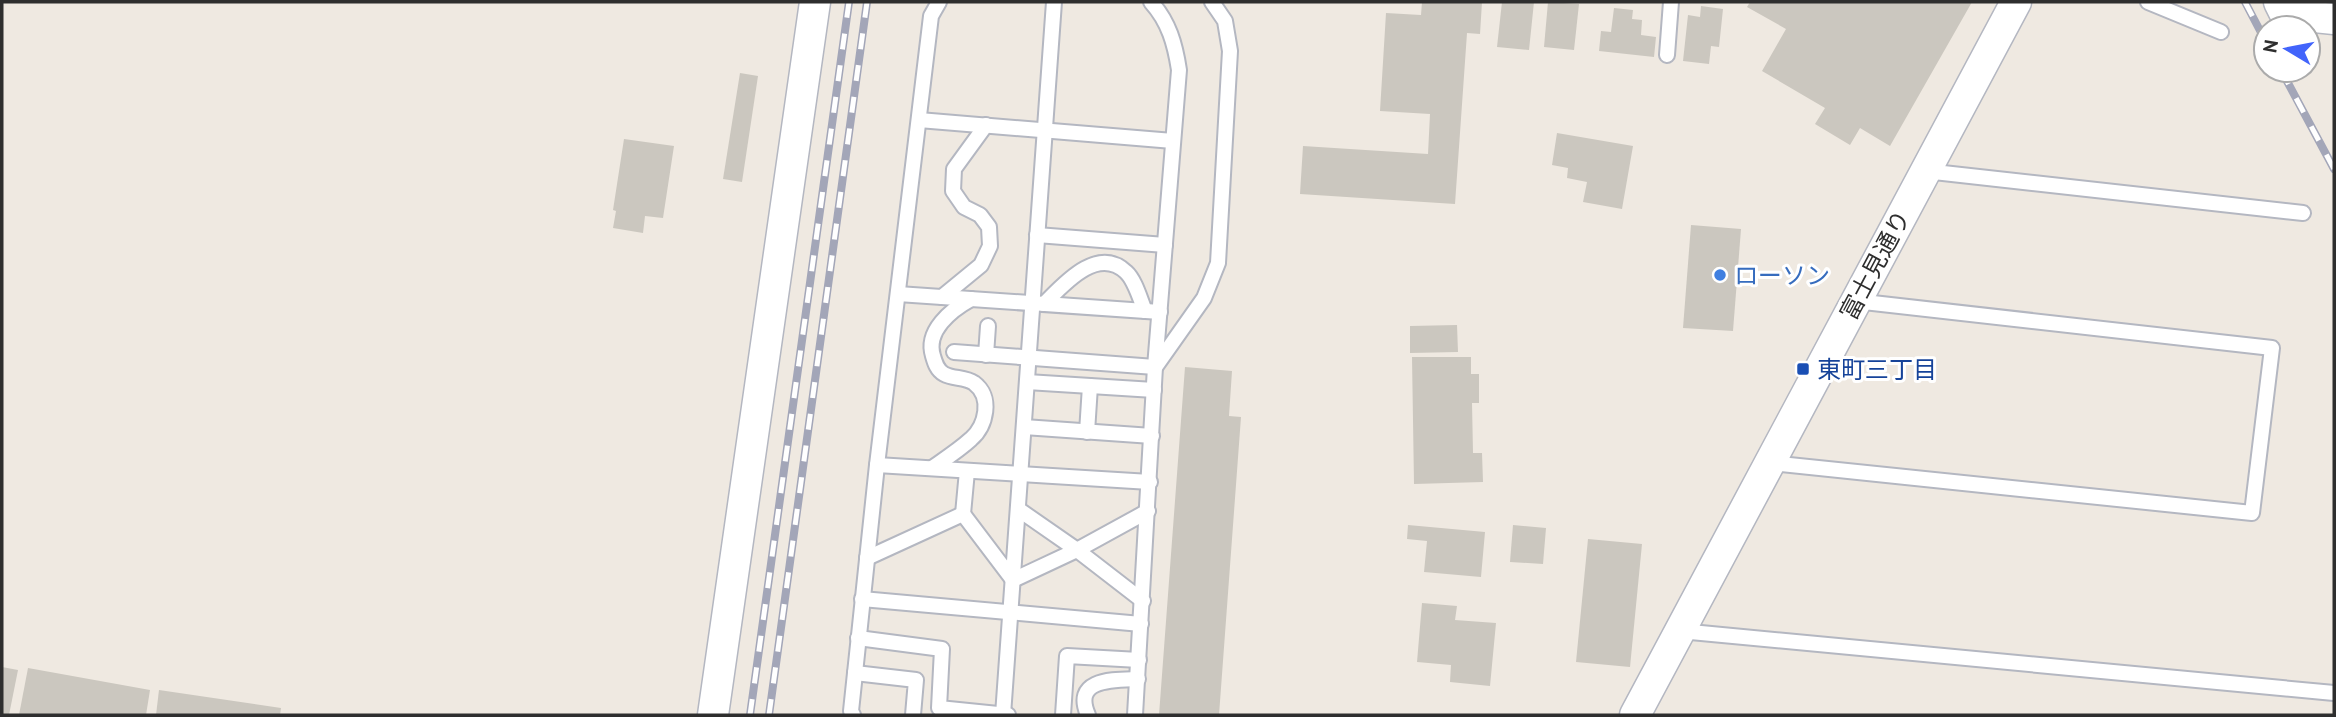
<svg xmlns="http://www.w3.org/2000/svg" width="2336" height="717" viewBox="0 0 2336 717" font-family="'PT Sans','Noto Sans JP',sans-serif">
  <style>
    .building { fill: #cbc7bf }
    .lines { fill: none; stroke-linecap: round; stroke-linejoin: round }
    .service-casing { stroke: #b4b7c1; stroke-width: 18 }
    .minor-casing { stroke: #b4b7c1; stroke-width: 33 }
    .service { stroke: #fff; stroke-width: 14 }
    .minor { stroke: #fff; stroke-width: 30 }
    .rail-casing { stroke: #a3a6b8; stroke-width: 8 }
    .rail { stroke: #fff; stroke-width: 5; stroke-dasharray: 16; stroke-linecap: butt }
    .shop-dot { fill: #3f7fe0; stroke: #fff; stroke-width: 2.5 }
    .transit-dot { fill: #1a4fb4; stroke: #fff; stroke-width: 2.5 }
    .labels { text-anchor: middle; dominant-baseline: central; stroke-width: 6; stroke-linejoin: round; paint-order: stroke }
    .street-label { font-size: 24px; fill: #2e2e2e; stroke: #fff }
    .shop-label { font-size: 24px; fill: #366cbe; stroke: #fff; text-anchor: start }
    .transit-label { font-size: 24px; fill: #164399; stroke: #fff; text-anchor: start }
  </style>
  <rect width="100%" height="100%" fill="#efe9e1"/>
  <g class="building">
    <polygon points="1422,2 1482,2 1480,34 1467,33 1455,204 1300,194 1303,146 1428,154 1430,114 1380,111 1386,13 1421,15"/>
    <polygon points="1502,2 1534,2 1529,50 1497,47"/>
    <polygon points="1548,2 1579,4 1574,50 1544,47"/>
    <polygon points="1750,2 1972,2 1890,146 1860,128 1850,145 1815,124 1825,108 1762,71 1786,29 1747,7"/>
    <polygon points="1701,6 1723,9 1719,47 1711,46 1709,64 1683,61 1688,15 1700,17"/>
    <polygon points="1614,8 1633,10 1632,19 1642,20 1641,35 1656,37 1654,57 1599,51 1601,31 1611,32"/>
    <polygon points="740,73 758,76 742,182 723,179"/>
    <polygon points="1557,133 1633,146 1622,209 1583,202 1587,182 1567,178 1568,168 1552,165"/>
    <polygon points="624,139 674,146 663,218 645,216 643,233 613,228 616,211 613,210"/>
    <polygon points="1691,225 1741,229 1733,331 1683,328"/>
    <polygon points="1457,325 1458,352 1410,353 1410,326"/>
    <polygon points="1412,357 1471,357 1471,374 1479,374 1479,403 1472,403 1473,453 1482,453 1483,482 1414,484"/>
    <polygon points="1185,367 1232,371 1229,416 1241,417 1219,715 1159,715"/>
    <polygon points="1408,525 1485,532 1481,577 1424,572 1427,541 1407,539"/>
    <polygon points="1513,525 1546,528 1543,564 1510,562"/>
    <polygon points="1588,539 1642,544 1630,667 1576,662"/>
    <polygon points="1422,603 1457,606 1455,620 1496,623 1490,686 1450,682 1451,665 1417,662"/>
    <polygon points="2,667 18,670 9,715 2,715"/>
    <polygon points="28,668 150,690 146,715 19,715"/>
    <polygon points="159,690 281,708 280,715 156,715"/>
  </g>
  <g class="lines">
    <g class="service-casing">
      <g id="service">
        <polyline points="2148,2 2221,32"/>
        <polyline points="1667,55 1671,2"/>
        <polyline points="919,120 1173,141"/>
        <polyline points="1925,171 2303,213"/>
        <polyline points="1037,235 1165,245"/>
        <polyline points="898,294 1160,312"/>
        <polyline points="942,297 981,265 990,246 989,227 980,215 964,207 953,191 954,169 986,125"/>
        <path d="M 1044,304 C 1063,285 1097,245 1126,272 C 1135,280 1140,299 1145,311"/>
        <polyline points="954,352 1155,367"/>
        <polyline points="986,355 988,326"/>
        <polyline points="1156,366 1204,298 1218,263 1230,51 1225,21 1212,2"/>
        <polyline points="1027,382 1154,390"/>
        <polyline points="1024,427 1152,436"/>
        <polyline points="1087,432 1090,386"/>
        <polyline points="1771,463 2252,513 2272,348 1855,301"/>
        <polyline points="877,465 1150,482"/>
        <path d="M 932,468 C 945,459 959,450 971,439 C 986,426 993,397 974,383 C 965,377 953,379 944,374 C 937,370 935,363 933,356 C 925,331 951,310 971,299"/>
        <polyline points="1018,509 1077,550 1143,601"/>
        <polyline points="963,514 967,471"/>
        <polyline points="867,558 963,514 1013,580 1077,550 1148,511"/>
        <polyline points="862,599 1141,624"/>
        <polyline points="1680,631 2334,693"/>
        <polyline points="858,638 942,649 939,708 1008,715"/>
        <polyline points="855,673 916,680 913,715"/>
        <polyline points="853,715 851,711 877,465 931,16 939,2"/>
        <polyline points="1003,715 1054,2"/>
        <polyline points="1063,715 1067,656 1139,660"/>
        <path d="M 1088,715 C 1072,678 1114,680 1138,679"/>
        <path d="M 1135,715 L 1155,367 L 1179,70 C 1175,44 1169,22 1151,2"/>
      </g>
    </g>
    <g class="minor-casing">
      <g id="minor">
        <polyline points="2279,2 2285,14 2334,19"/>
        <polyline points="713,715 815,2"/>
        <polyline points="1635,715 2016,2"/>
      </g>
    </g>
    <use href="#service" class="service"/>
    <use href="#minor" class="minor"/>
    <g class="rail-casing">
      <g id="rail">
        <polyline points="2245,2 2266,42"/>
        <polyline points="2281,70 2334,169"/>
        <polyline points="750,715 849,2"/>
        <polyline points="769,715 867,2"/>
      </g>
    </g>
    <use href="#rail" class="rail"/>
  </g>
  <circle class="shop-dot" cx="1720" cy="275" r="7"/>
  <rect class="transit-dot" x="1796" y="362" width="14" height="14" rx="3.5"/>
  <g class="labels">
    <g class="street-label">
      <text transform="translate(1875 265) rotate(-62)">富士見通り</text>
    </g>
    <g class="shop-label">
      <text x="1734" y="275">ローソン</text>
    </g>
    <g class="transit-label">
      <text x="1817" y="369">東町三丁目</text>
    </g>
  </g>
  <rect width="2336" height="717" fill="none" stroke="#2e2e2e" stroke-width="7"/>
  <g transform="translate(2287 49) rotate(280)"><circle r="33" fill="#ffffff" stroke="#ababab" stroke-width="2"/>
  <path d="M0-5L12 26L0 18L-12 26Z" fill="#4264fb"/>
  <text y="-10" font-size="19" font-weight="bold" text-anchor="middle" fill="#2e2e2e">N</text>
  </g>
</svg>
